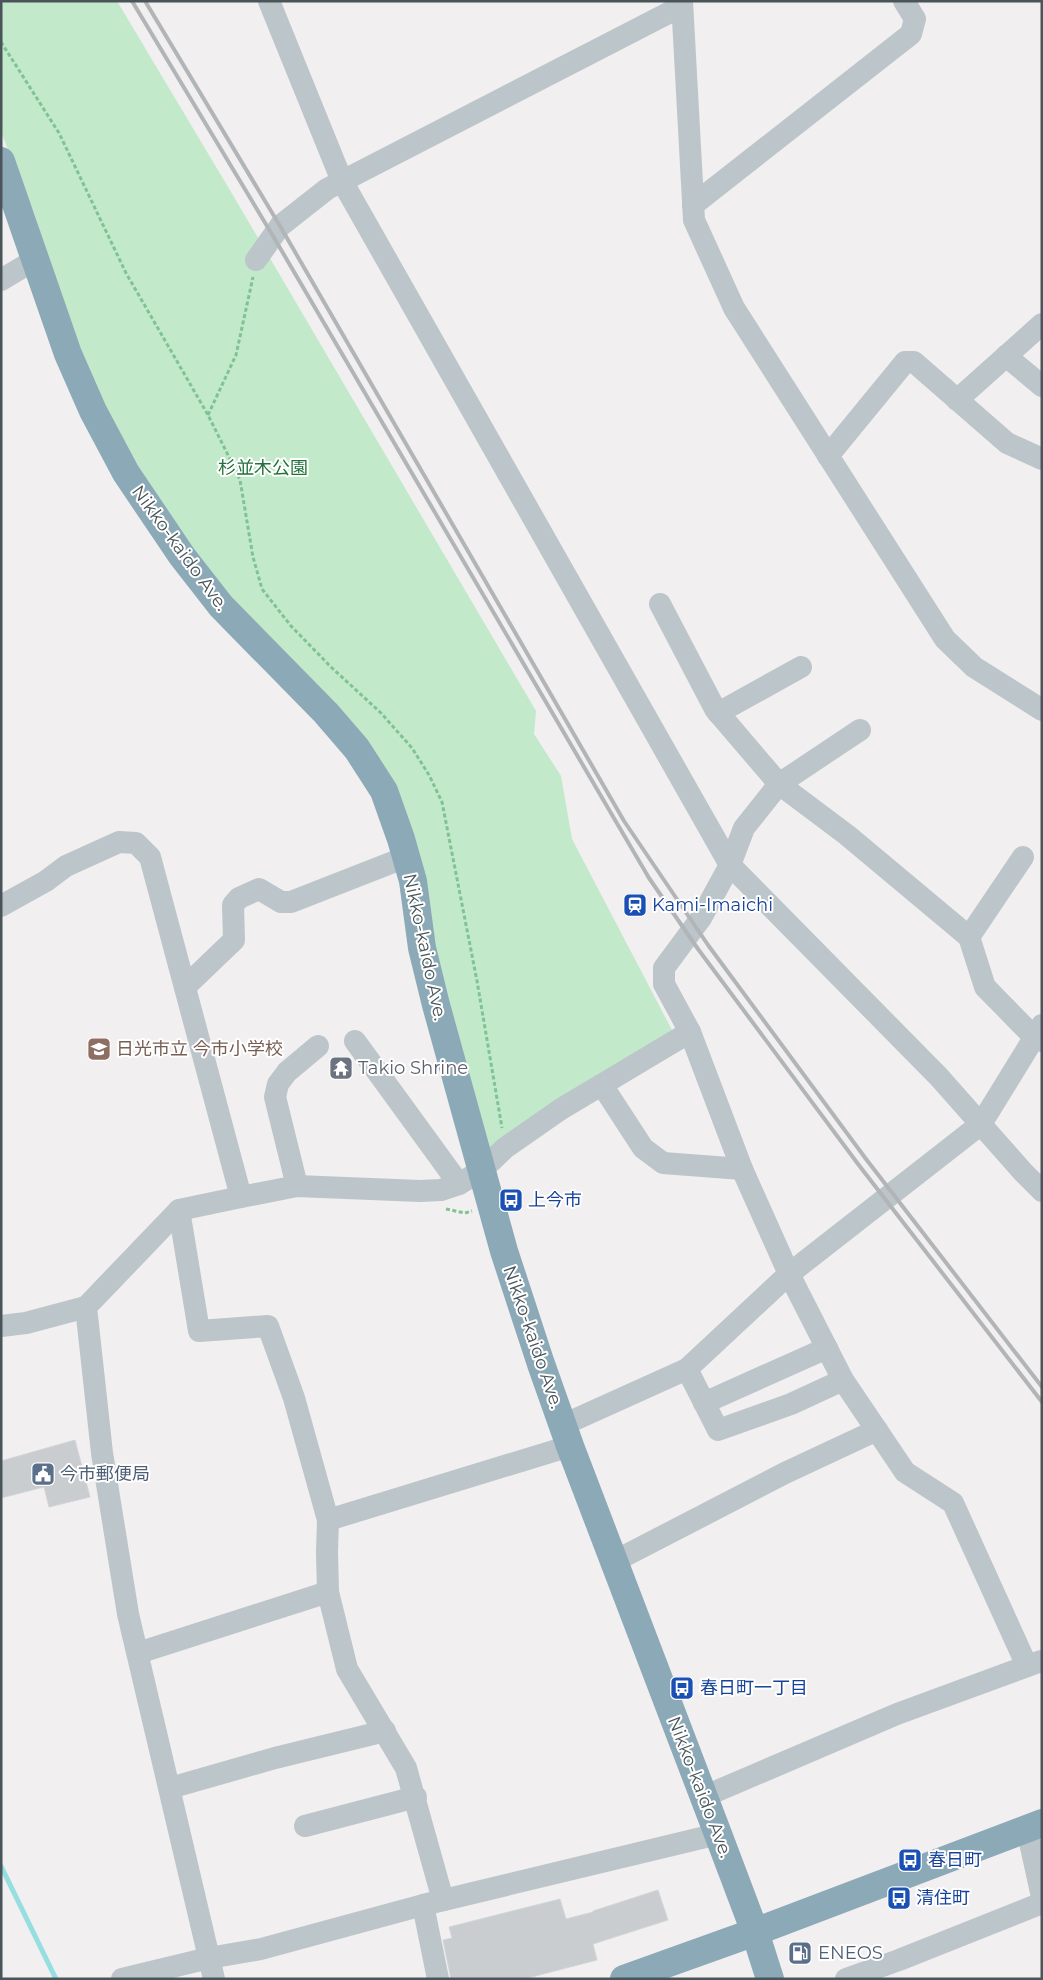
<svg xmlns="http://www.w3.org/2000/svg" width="1043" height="1980" viewBox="0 0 1043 1980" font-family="Montserrat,'Noto Sans JP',sans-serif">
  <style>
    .green { fill: #c2e9ca }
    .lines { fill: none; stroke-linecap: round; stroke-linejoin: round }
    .stream { stroke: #95dfe0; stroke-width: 5 }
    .building { fill: #c9cdd0; stroke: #d3d6d9 }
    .path { stroke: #7fc395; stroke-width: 3; stroke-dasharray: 4 2.5; stroke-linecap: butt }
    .minor { stroke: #bcc5c9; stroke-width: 22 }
    .highway { stroke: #8ca9b7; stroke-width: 28 }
    .rail { stroke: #b2b5b8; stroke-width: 4 }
    .labels { text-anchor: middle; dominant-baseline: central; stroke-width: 4; stroke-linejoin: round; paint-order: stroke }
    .park-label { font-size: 18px; fill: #23723c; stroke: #fff }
    .street-label { font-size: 18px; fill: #495559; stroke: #fff }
    .transit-label { font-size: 18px; fill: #164399; stroke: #fff; text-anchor: start }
    .education-label { font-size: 18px; fill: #785e54; stroke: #fff; text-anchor: start }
    .worship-label { font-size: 18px; fill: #5b616d; stroke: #fff; text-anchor: start }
    .service-label { font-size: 18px; fill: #4e5e75; stroke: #fff; text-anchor: start }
  </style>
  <rect width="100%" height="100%" fill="#f1efef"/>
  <polygon class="green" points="1,1 117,1 234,197 536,711 534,734 561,776 572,839 673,1032 485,1159 392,795 223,604 97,406 34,213 1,132"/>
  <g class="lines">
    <polyline class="stream" points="1,1866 56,1979"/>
  </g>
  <g class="building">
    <polygon points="75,1440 90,1497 49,1507 44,1487 1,1498 1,1461"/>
    <polygon points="658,1890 668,1920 593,1944 597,1960 524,1979 451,1979 443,1940 452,1938 449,1927 560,1899 566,1919 593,1912 593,1911"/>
  </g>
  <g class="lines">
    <g class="path">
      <polyline points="1,42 59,133 126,273 208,415 231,461 240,480 253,557 262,589 291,626 331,667 381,713 412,748 429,775 442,802 477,981 502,1128"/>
      <polyline points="208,415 236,355 253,277"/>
      <polyline points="446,1209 465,1213 472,1211"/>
    </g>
    <g class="minor">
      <polyline points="269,1 342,181 730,865 939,1077 1023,1172 1042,1191"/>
      <polyline points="682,1 694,220 734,308 945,639 974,667 1042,710"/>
      <polyline points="693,205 911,34 915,19 904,1"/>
      <polyline points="256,260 280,226 327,189 682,6"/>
      <polyline points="1,280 36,259"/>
      <polyline points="1006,356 1042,386"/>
      <polyline points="957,400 1042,324"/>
      <polyline points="828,456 905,362 914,362 1007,443 1042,459"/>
      <polyline points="660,604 715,709 779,784 847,835 969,937 1023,857"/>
      <polyline points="718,713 801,667"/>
      <polyline points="860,730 779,784 744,828 730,865 701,918 664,968 664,984 690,1032 742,1169 789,1274 843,1380 905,1472 953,1503 1027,1666"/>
      <polyline points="1,906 46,881 66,866 119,842 136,843 150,857 241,1197 297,1186 420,1191 441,1190 459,1184 482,1170 505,1148 561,1109 690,1032"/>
      <polyline points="969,937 985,987 1034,1037 1042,1041"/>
      <polyline points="185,987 234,940 233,905 239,898 259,889 281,902 291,902 406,857"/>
      <polyline points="355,1041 459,1184"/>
      <polyline points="602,1085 643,1148 663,1163 742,1169"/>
      <polyline points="297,1186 275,1097 278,1084 287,1072 318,1046"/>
      <polyline points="179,1210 199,1331 268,1326 294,1398 328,1520 327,1552 328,1592 347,1669 406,1768 443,1900"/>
      <polyline points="1,1326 26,1323 86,1307"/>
      <polyline points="687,1369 718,1430 791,1404 843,1380"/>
      <polyline points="704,1403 827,1348"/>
      <polyline points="563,1425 687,1369 789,1274 981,1124 1042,1025"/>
      <polyline points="328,1520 570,1446"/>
      <polyline points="613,1562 785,1473 877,1430"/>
      <polyline points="138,1653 328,1592"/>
      <polyline points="170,1788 275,1758 385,1731"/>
      <polyline points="703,1797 897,1714 1041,1661"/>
      <polyline points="305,1826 416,1797"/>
      <polyline points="1027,1829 1042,1897"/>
      <polyline points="423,1905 438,1979"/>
      <polyline points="122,1979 209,1958 261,1949 423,1905 718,1834"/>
      <polyline points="214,1979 128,1614 102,1453 86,1307 179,1210 241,1197"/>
      <polyline points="846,1979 899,1960 1042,1903"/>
    </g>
    <g class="highway">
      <polyline points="1,161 68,354 93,411 126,473 182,556 221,606 326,713 357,749 384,791 401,839 413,881 422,948 436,1005 504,1251 541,1364 570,1446 718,1834 755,1932 770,1979"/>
      <polyline points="624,1979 755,1932 1042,1823"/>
    </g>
    <g class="rail">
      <polyline points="132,1 273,236 649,878 698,949 858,1164 1042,1402"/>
      <polyline points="145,1 280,226 624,821 708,945 866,1159 1042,1387"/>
    </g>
  </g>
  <defs>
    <g id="station-square" transform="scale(1.25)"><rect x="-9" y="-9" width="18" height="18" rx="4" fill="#1a4fb4" stroke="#fff"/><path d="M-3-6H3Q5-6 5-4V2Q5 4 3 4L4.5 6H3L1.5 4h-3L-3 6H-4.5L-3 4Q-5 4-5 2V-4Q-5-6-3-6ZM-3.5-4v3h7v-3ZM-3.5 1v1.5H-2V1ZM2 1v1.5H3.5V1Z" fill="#fff"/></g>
    <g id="school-square" transform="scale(1.25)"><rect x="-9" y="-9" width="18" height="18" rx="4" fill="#8d6e63" stroke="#fff"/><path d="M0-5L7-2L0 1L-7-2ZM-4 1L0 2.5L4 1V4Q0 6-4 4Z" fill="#fff"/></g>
    <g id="temple-square" transform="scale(1.25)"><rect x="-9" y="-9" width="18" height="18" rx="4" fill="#6b7280" stroke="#fff"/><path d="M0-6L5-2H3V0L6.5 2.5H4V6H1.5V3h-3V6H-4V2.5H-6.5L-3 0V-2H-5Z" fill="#fff"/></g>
    <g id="bus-square" transform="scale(1.25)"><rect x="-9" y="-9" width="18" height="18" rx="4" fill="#1a4fb4" stroke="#fff"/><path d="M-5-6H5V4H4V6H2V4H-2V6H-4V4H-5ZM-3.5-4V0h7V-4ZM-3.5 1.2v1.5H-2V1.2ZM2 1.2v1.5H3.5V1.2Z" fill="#fff"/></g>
    <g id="civic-square" transform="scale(1.25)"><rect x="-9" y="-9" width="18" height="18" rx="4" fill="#5c6f8a" stroke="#fff"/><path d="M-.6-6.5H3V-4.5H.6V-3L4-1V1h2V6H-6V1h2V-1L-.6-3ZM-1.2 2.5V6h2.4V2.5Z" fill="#fff"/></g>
    <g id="fuel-square" transform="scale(1.25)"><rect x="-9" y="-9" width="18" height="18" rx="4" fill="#5c6f8a" stroke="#fff"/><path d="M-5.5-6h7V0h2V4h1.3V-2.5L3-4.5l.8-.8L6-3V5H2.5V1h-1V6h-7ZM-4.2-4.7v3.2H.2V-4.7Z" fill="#fff"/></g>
  </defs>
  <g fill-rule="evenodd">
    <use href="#station-square" x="635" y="905"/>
    <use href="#school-square" x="99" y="1049"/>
    <use href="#temple-square" x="341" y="1068"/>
    <use href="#bus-square" x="511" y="1200"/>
    <use href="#civic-square" x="43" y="1474"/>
    <use href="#bus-square" x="682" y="1688"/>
    <use href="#bus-square" x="910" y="1860"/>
    <use href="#bus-square" x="899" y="1898"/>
    <use href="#fuel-square" x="800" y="1953"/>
  </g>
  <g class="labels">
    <g class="park-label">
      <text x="263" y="468">杉並木公園</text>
    </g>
    <g class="street-label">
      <text transform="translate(180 548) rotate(54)">Nikko-kaido Ave.</text>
      <text transform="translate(425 947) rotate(78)">Nikko-kaido Ave.</text>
      <text transform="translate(533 1337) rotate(71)">Nikko-kaido Ave.</text>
      <text transform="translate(700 1787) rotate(69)">Nikko-kaido Ave.</text>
    </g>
    <g class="transit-label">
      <text x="652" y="905">Kami-Imaichi</text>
      <text x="528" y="1200">上今市</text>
      <text x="700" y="1688">春日町一丁目</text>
      <text x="928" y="1860">春日町</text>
      <text x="916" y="1898">清住町</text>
    </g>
    <g class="education-label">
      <text x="116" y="1049">日光市立 今市小学校</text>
    </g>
    <g class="worship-label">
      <text x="358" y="1068">Takio Shrine</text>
    </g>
    <g class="service-label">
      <text x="60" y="1474">今市郵便局</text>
      <text x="818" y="1953">ENEOS</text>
    </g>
  </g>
  <rect width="1043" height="1980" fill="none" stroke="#495559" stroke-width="5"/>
</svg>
